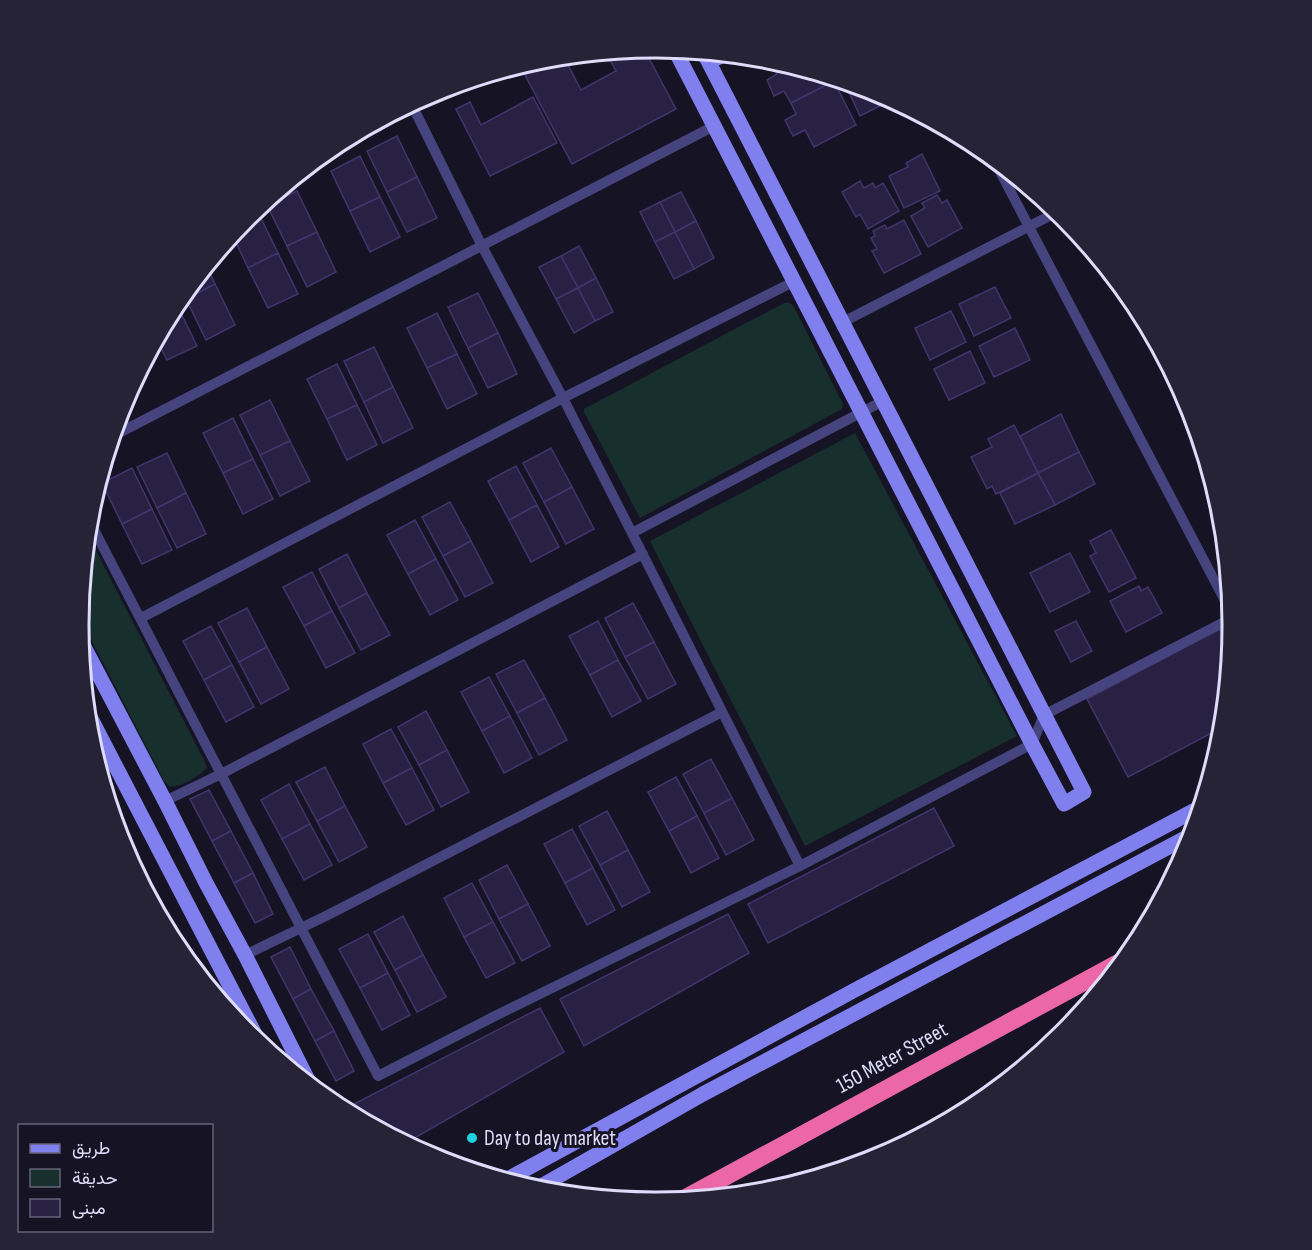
<svg xmlns="http://www.w3.org/2000/svg" width="1312" height="1250" viewBox="0 0 1312 1250" font-family="'Sofia Sans Condensed',Vazirmatn,sans-serif">
  <style>
    .park { fill: #172f2d }
    .building { fill: #282144; stroke: #40366d; stroke-width: 1.5 }
    .lines { fill: none; stroke-linecap: round; stroke-linejoin: round }
    .street { stroke: #45447e; stroke-width: 10 }
    .secondary { stroke: #807fee; stroke-width: 15 }
    .highway { stroke: #eb67a8; stroke-width: 18 }
    .poi-dot { fill: #21d1e1; stroke: #161325; stroke-width: 2 }
    .labels { text-anchor: middle; dominant-baseline: central; stroke-width: 6; stroke-linejoin: round; paint-order: stroke }
    .street-label { font-size: 22px; fill: #dfdcfa; stroke: #161325 }
    .poi-label { font-size: 22px; fill: #dfdcfa; stroke: #161325; text-anchor: start }
    .rim { fill: none; stroke: #dfdcfa; stroke-width: 3 }
  </style>
  <rect width="100%" height="100%" fill="#161325"/>
  <g class="park">
    <polygon points="784,303 790,303 794,307 843,404 842,409 640,518 584,412 584,409"/>
    <polygon points="855,433 1017,736 805,846 650,541"/>
    <path d="M 88,535 L 204,760 L 207,768 C 198,777 183,786 170,787 L 164,781 L 80,618 Z"/>
  </g>
  <g class="building">
    <polygon points="644,49 676,109 572,164 525,75 557,58 564,57 581,90 616,71 606,53"/>
    <polygon points="778,62 833,79 834,81 791,103 784,91 774,96 767,80 777,74 772,65"/>
    <polygon points="834,81 856,125 814,147 805,130 793,136 785,120 796,114 791,103"/>
    <polygon points="854,85 877,92 892,100 860,116 847,88"/>
    <polygon points="533,97 557,143 490,176 456,109 470,102 481,125"/>
    <polygon points="397,136 417,177 387,192 367,151"/>
    <polygon points="922,154 940,191 904,208 889,176 908,167 906,163"/>
    <polygon points="360,156 380,197 350,211 331,171"/>
    <polygon points="417,177 437,218 407,232 387,192"/>
    <polygon points="860,181 864,188 873,183 875,188 883,183 899,211 868,229 860,214 856,217 842,192"/>
    <polygon points="297,191 317,232 287,246 267,205"/>
    <polygon points="681,192 696,221 675,232 660,202"/>
    <polygon points="937,195 942,203 947,200 962,228 928,247 911,216 925,208 922,203"/>
    <polygon points="380,197 400,237 370,252 350,211"/>
    <polygon points="660,202 675,232 655,242 640,212"/>
    <polygon points="258,212 278,253 248,268 233,236 248,217"/>
    <polygon points="904,220 921,254 884,273 872,251 877,249 871,238 875,236 873,231 885,225 887,229"/>
    <polygon points="696,221 714,258 694,269 675,232"/>
    <polygon points="317,232 336,272 307,287 287,246"/>
    <polygon points="675,232 694,269 674,279 655,242"/>
    <polygon points="579,246 596,278 578,288 561,256"/>
    <polygon points="278,253 298,294 268,308 248,268"/>
    <polygon points="561,256 578,288 556,299 539,267"/>
    <polygon points="207,267 215,284 186,299 184,295"/>
    <polygon points="596,278 613,312 595,321 578,288"/>
    <polygon points="215,284 235,325 206,340 186,299"/>
    <polygon points="995,287 1011,318 974,336 959,304"/>
    <polygon points="578,288 595,321 574,333 556,299"/>
    <polygon points="478,293 498,333 468,348 448,307"/>
    <polygon points="177,305 197,346 167,360 157,340"/>
    <polygon points="951,311 966,342 930,360 915,328"/>
    <polygon points="437,313 457,354 427,368 407,328"/>
    <polygon points="1015,328 1030,360 994,377 979,346"/>
    <polygon points="498,333 517,374 488,388 468,348"/>
    <polygon points="374,347 393,387 364,402 344,361"/>
    <polygon points="970,351 985,383 949,400 934,369"/>
    <polygon points="457,354 477,394 447,409 427,368"/>
    <polygon points="337,364 357,405 327,419 307,379"/>
    <polygon points="393,387 413,428 383,443 364,402"/>
    <polygon points="270,400 290,441 260,455 240,415"/>
    <polygon points="357,405 377,445 347,460 327,419"/>
    <polygon points="1061,414 1079,452 1038,473 1020,436"/>
    <polygon points="233,418 253,459 223,473 203,433"/>
    <polygon points="1014,425 1038,473 996,494 992,486 987,489 971,457 992,447 988,439"/>
    <polygon points="290,441 310,481 280,496 260,455"/>
    <polygon points="551,448 572,487 544,502 523,463"/>
    <polygon points="1079,452 1095,484 1055,505 1038,473"/>
    <polygon points="167,453 186,493 157,508 137,467"/>
    <polygon points="253,459 273,499 243,514 223,473"/>
    <polygon points="516,466 537,505 509,520 488,481"/>
    <polygon points="132,468 152,509 122,524 102,483"/>
    <polygon points="1038,473 1055,505 1015,524 1000,493"/>
    <polygon points="572,487 594,529 566,544 544,502"/>
    <polygon points="186,493 206,534 177,548 157,508"/>
    <polygon points="450,502 471,541 443,556 422,517"/>
    <polygon points="537,505 559,547 531,562 509,520"/>
    <polygon points="152,509 172,550 142,564 122,524"/>
    <polygon points="415,520 436,559 408,574 387,535"/>
    <polygon points="1111,530 1136,578 1109,592 1090,556 1096,553 1090,541"/>
    <polygon points="471,541 493,583 465,597 443,556"/>
    <polygon points="1070,553 1090,592 1050,612 1030,573"/>
    <polygon points="347,554 367,593 339,608 319,569"/>
    <polygon points="436,559 458,600 430,615 408,574"/>
    <polygon points="312,572 332,611 304,626 283,587"/>
    <polygon points="1139,586 1141,591 1148,587 1162,613 1126,632 1110,601"/>
    <polygon points="367,593 390,635 361,650 339,608"/>
    <polygon points="633,603 654,642 625,657 605,618"/>
    <polygon points="247,608 267,647 239,662 218,623"/>
    <polygon points="332,611 355,653 326,668 304,626"/>
    <polygon points="598,621 618,660 590,675 569,636"/>
    <polygon points="1076,621 1092,651 1071,662 1055,631"/>
    <polygon points="211,626 232,665 204,680 183,641"/>
    <polygon points="1219,629 1231,650 1223,727 1128,777 1087,699"/>
    <polygon points="654,642 676,684 648,699 625,657"/>
    <polygon points="267,647 289,689 261,704 239,662"/>
    <polygon points="524,660 545,698 517,713 496,674"/>
    <polygon points="618,660 641,701 612,717 590,675"/>
    <polygon points="232,665 254,707 226,722 204,680"/>
    <polygon points="489,677 510,716 482,731 461,692"/>
    <polygon points="545,698 567,740 539,755 517,713"/>
    <polygon points="426,711 447,750 419,765 398,727"/>
    <polygon points="510,716 532,758 504,773 482,731"/>
    <polygon points="391,729 412,768 383,783 363,744"/>
    <polygon points="447,750 469,792 441,807 419,765"/>
    <polygon points="711,759 732,798 704,813 683,774"/>
    <polygon points="325,767 345,806 317,821 296,782"/>
    <polygon points="412,768 434,810 406,825 383,783"/>
    <polygon points="676,777 697,816 669,831 648,792"/>
    <polygon points="289,784 310,824 282,839 261,800"/>
    <polygon points="209,790 231,831 212,841 190,799"/>
    <polygon points="732,798 754,840 726,855 704,813"/>
    <polygon points="345,806 367,847 339,862 317,821"/>
    <polygon points="934,808 954,846 768,943 748,904"/>
    <polygon points="607,811 628,850 600,865 579,826"/>
    <polygon points="697,816 719,858 691,873 669,831"/>
    <polygon points="310,824 332,865 304,880 282,839"/>
    <polygon points="572,829 593,868 565,883 544,844"/>
    <polygon points="231,831 253,873 234,883 212,841"/>
    <polygon points="124,848 148,890 147,890"/>
    <polygon points="628,850 650,892 622,907 600,865"/>
    <polygon points="507,865 528,904 499,919 479,880"/>
    <polygon points="593,868 615,910 587,925 565,883"/>
    <polygon points="253,873 273,914 255,923 234,883"/>
    <polygon points="472,883 493,922 464,937 444,898"/>
    <polygon points="147,890 148,890 170,929 168,930"/>
    <polygon points="528,904 550,946 522,961 499,919"/>
    <polygon points="728,914 749,953 584,1046 560,999"/>
    <polygon points="403,916 423,955 395,970 374,932"/>
    <polygon points="493,922 515,963 486,978 464,937"/>
    <polygon points="368,934 388,973 360,988 339,949"/>
    <polygon points="290,947 311,989 293,999 271,957"/>
    <polygon points="423,955 446,997 417,1012 395,970"/>
    <polygon points="388,973 410,1015 382,1030 360,988"/>
    <polygon points="311,989 334,1031 315,1041 293,999"/>
    <polygon points="540,1008 564,1052 406,1143 358,1117 352,1105"/>
    <polygon points="334,1031 354,1071 336,1081 315,1041"/>
  </g>
  <g class="lines">
    <g class="street">
      <polyline points="412,105 482,246 563,398 632,533 800,866"/>
      <polyline points="994,160 1232,614"/>
      <polyline points="843,322 1057,212"/>
      <polyline points="113,436 714,126"/>
      <polyline points="89,520 378,1076 497,1015 800,866 1032,744 1044,715 1232,618"/>
      <polyline points="632,533 883,401"/>
      <polyline points="141,618 563,398 795,281"/>
      <polyline points="165,801 221,774 643,554"/>
      <polyline points="245,955 328,915 722,712"/>
    </g>
    <g class="secondary">
      <polyline points="675,50 1032,744 1064,804 1084,792 704,53"/>
      <polyline points="709,62 723,55"/>
      <polyline points="81,641 165,801 206,883 245,955 310,1084"/>
      <polyline points="88,713 259,1042"/>
      <polyline points="506,1180 853,991 1201,807"/>
      <polyline points="536,1189 703,1094 1193,834"/>
    </g>
    <polyline class="highway" points="684,1199 1124,960"/>
  </g>
  <circle class="poi-dot" cx="472" cy="1138" r="6"/>
  <g class="labels">
    <g class="street-label">
      <text transform="translate(892 1058) rotate(-29)">150 Meter Street</text>
    </g>
    <g class="poi-label">
      <text x="484" y="1138">Day to day market</text>
    </g>
  </g>
  <path d="M0 0H1312V1250H0ZM655 58H656A566 566 0 0 1 1222 624V626A566 566 0 0 1 656 1192H655A566 566 0 0 1 89 626V624A566 566 0 0 1 655 58Z" fill="#262336" fill-rule="evenodd"/>
  <path class="rim" d="M655 58H656A566 566 0 0 1 1222 624V626A566 566 0 0 1 656 1192H655A566 566 0 0 1 89 626V624A566 566 0 0 1 655 58Z"/>
  <rect x="18" y="1124" width="195" height="108" fill="#161325" stroke="#66637a" stroke-width="1.5"/>
  <rect x="30" y="1144" width="30" height="9" fill="#807fee" stroke="#66637a" stroke-width="1.5"/>
  <text x="72" y="1154" font-size="18" fill="#dfdcfa">طريق</text>
  <rect x="30" y="1169" width="30" height="18" fill="#172f2d" stroke="#66637a" stroke-width="1.5"/>
  <text x="72" y="1184" font-size="18" fill="#dfdcfa">حديقة</text>
  <rect x="30" y="1199" width="30" height="18" fill="#282144" stroke="#66637a" stroke-width="1.5"/>
  <text x="72" y="1214" font-size="18" fill="#dfdcfa">مبنى</text>
</svg>
